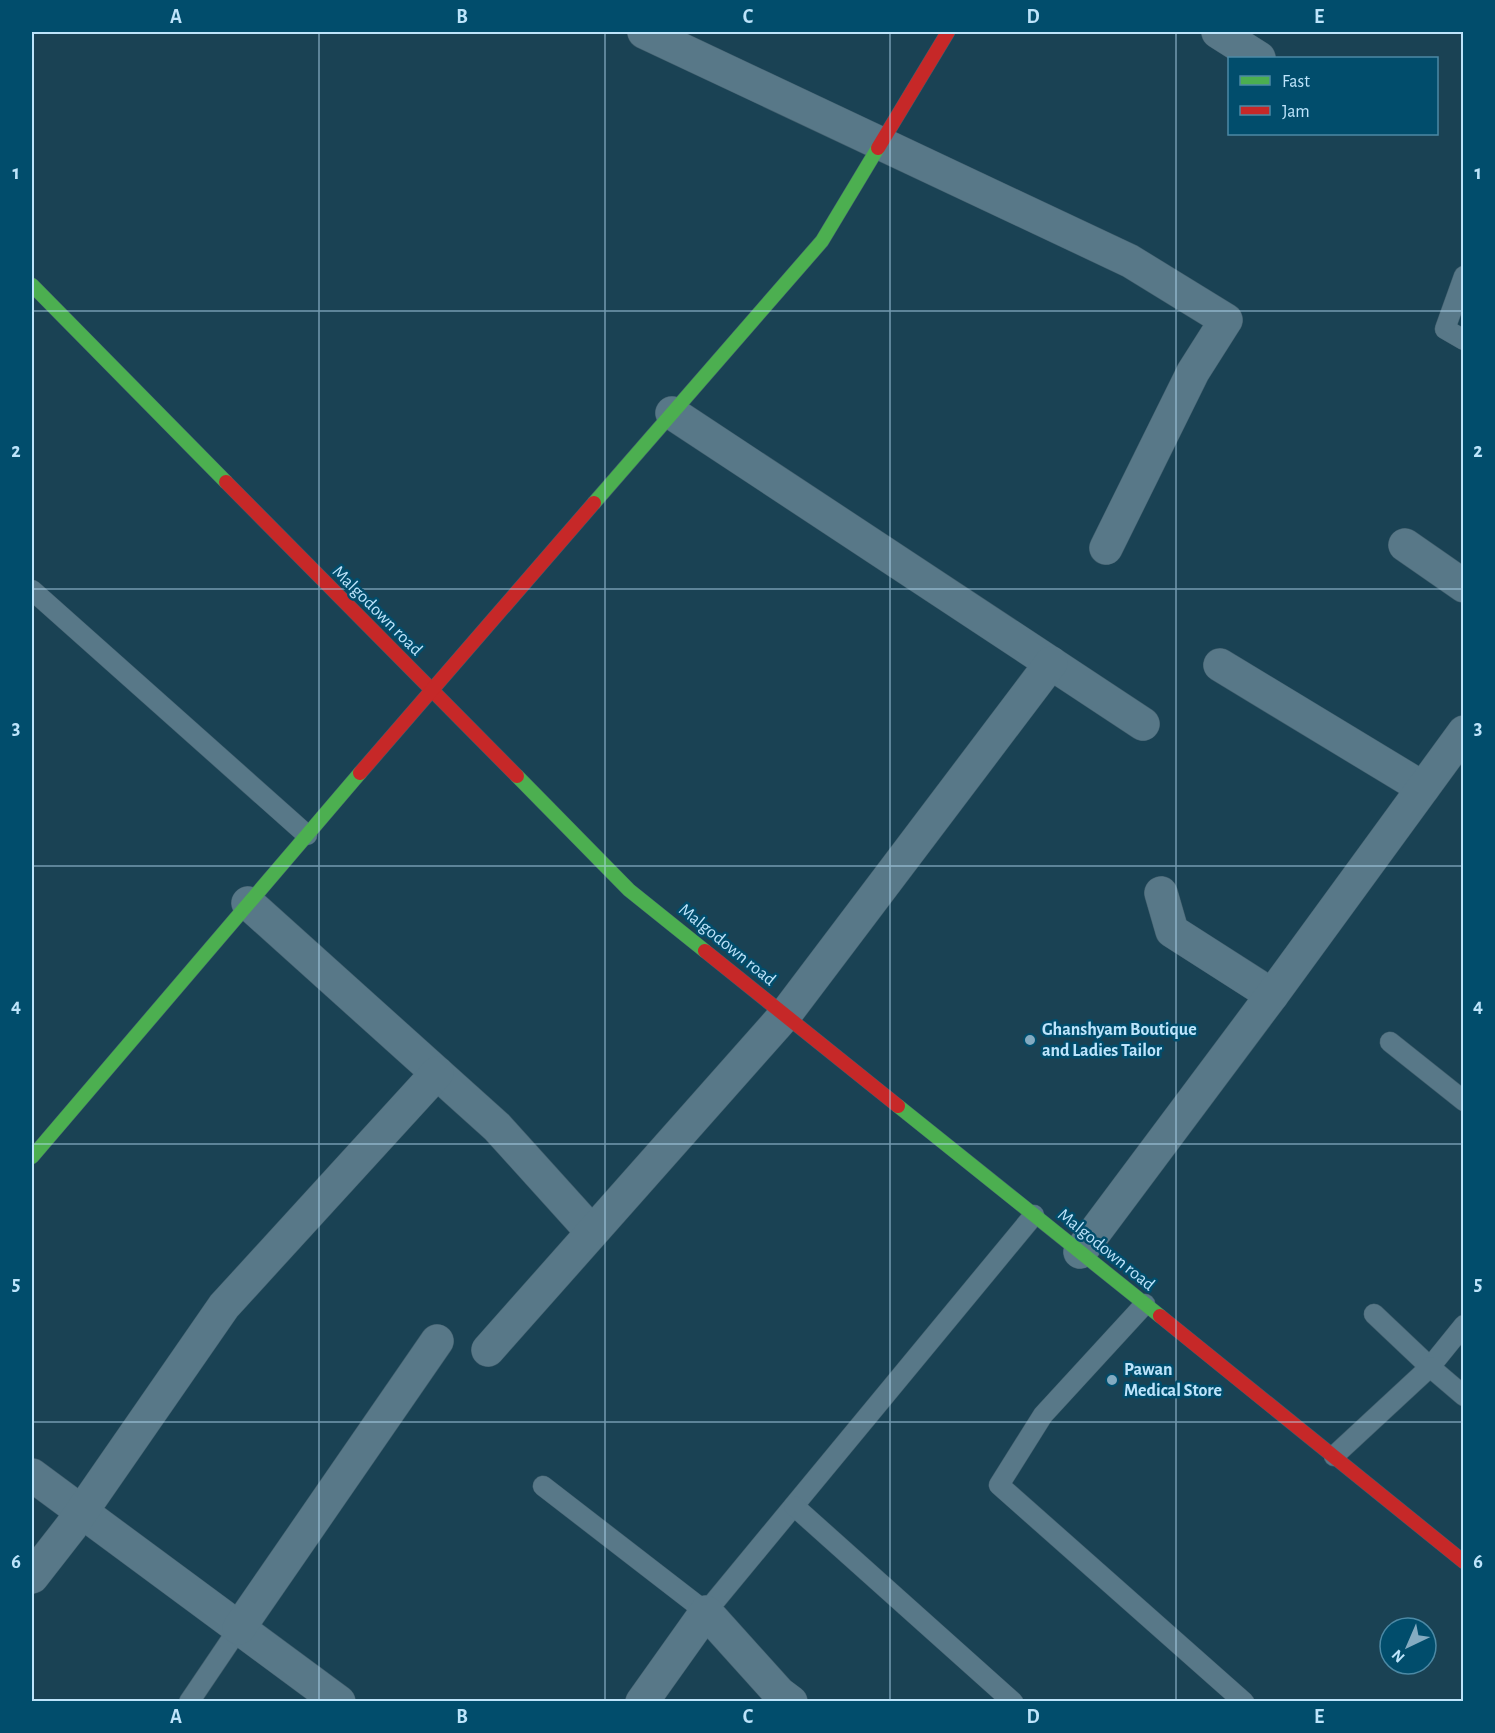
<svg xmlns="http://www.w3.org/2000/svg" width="1495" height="1733" viewBox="0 0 1495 1733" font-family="'Alegreya Sans',sans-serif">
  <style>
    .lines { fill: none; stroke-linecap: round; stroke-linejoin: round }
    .lane-casing { stroke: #405e6d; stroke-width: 21 }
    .street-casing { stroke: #405e6d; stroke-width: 34 }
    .fast-casing { stroke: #405e6d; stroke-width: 15 }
    .jam-casing { stroke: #405e6d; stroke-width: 15 }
    .lane { stroke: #587888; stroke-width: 20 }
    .street { stroke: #587888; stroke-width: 33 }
    .fast { stroke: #4caf50; stroke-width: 14 }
    .jam { stroke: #c62828; stroke-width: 14 }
    .grid { fill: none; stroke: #bde4fb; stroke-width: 1.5; stroke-opacity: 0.55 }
    .poi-dot { fill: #84abc1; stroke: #014d6c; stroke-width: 2 }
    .labels { text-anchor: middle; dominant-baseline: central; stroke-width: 5; stroke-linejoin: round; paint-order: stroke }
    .street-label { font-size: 18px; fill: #bde4fb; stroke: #014d6c }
    .poi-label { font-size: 18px; font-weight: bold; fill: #bde4fb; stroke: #014d6c; text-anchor: start }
    .neatline { fill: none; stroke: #bde4fb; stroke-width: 2 }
    .grid-label { font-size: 20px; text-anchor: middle; font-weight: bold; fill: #bde4fb }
  </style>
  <rect width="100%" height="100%" fill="#1a4254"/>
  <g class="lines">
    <g class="lane-casing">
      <g id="lane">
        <polyline points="1464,276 1445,329 1464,340"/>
        <polyline points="32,590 307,835"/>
        <polyline points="1390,1042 1464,1101"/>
        <polyline points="1145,1304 1043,1415 999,1485 1244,1702"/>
        <polyline points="1374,1314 1430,1367 1464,1325"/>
        <polyline points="1334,1456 1430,1367 1464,1396"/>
        <polyline points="543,1486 706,1612 1034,1215"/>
        <polyline points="794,1506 1013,1702"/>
        <polyline points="189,1702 239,1628"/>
      </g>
    </g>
    <g class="street-casing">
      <g id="street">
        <polyline points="644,32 1130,261 1226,320 1193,372 1106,548"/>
        <polyline points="1218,32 1259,58"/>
        <polyline points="672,413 1143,724"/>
        <polyline points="1405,545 1464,586"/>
        <polyline points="1220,665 1423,788"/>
        <polyline points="1161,893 1172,931 1272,995"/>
        <polyline points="248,903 497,1127 591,1231"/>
        <polyline points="1080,1252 1272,995 1464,732"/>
        <polyline points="488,1350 785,1015 1051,663"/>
        <polyline points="32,1475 339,1702"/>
        <polyline points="32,1577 71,1527 224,1306 437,1073"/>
        <polyline points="239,1628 437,1341"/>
        <polyline points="642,1702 706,1612 779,1693 791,1702"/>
      </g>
    </g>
    <g class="fast-casing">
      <g id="fast">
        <polyline points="32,285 226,482"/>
        <polyline points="594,503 822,241 878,148"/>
        <polyline points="517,776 629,890 705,951"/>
        <polyline points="898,1106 1160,1316"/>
        <polyline points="32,1157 360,773"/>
      </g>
    </g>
    <g class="jam-casing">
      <g id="jam">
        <polyline points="878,148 948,32"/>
        <polyline points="226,482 517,776"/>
        <polyline points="360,773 594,503"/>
        <polyline points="705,951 898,1106"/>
        <polyline points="1160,1316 1464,1562"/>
      </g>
    </g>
    <use href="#lane" class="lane"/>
    <use href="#street" class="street"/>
    <use href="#fast" class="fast"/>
    <use href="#jam" class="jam"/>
  </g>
  <path class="grid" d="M 319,32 L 319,1702M 605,32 L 605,1702M 890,32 L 890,1702M 1176,32 L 1176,1702M 32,311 L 1464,311M 32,589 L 1464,589M 32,866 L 1464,866M 32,1144 L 1464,1144M 32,1422 L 1464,1422"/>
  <g class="poi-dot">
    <circle cx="1030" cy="1040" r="6"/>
    <circle cx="1112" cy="1380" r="6"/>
  </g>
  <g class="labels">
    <g class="street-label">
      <text transform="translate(377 611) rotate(45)">Malgodown road</text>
      <text transform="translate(727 945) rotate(39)">Malgodown road</text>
      <text transform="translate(1106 1250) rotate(39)">Malgodown road</text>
    </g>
    <g class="poi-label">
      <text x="1042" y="1030">Ghanshyam Boutique<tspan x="1042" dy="21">and Ladies Tailor</tspan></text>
      <text x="1124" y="1370">Pawan<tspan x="1124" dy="21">Medical Store</tspan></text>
    </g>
  </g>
  <rect width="1495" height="1733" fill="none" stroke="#014d6c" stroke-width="66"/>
  <rect x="1228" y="57" width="210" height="78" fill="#014d6c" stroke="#4c89a5" stroke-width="1.5"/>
  <rect x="1240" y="76" width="30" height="9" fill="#4caf50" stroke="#4c89a5" stroke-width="1.5"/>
  <text x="1282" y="87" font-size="18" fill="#bde4fb">Fast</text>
  <rect x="1240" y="106" width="30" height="9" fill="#c62828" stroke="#4c89a5" stroke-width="1.5"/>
  <text x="1282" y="117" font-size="18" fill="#bde4fb">Jam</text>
  <g transform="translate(1408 1646) rotate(224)"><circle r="28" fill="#014d6c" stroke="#4c89a5" stroke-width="1.5"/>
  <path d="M0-4.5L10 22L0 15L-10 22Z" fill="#84abc1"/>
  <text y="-9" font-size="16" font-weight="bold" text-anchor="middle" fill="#bde4fb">N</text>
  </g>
  <rect x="33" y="33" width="1429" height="1667" class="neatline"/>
  <g class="grid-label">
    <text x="176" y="23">A</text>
    <text x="462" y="23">B</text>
    <text x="748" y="23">C</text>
    <text x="1033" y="23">D</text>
    <text x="1319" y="23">E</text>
    <text x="16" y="179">1</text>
    <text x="1478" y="179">1</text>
    <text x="16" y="457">2</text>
    <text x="1478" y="457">2</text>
    <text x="16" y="734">3</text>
    <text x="1478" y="734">3</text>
    <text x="16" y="1012">4</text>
    <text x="1478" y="1012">4</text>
    <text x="16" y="1290">5</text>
    <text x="1478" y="1290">5</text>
    <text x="16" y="1568">6</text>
    <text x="1478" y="1568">6</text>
    <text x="176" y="1723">A</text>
    <text x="462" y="1723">B</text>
    <text x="748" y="1723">C</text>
    <text x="1033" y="1723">D</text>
    <text x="1319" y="1723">E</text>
  </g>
</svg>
